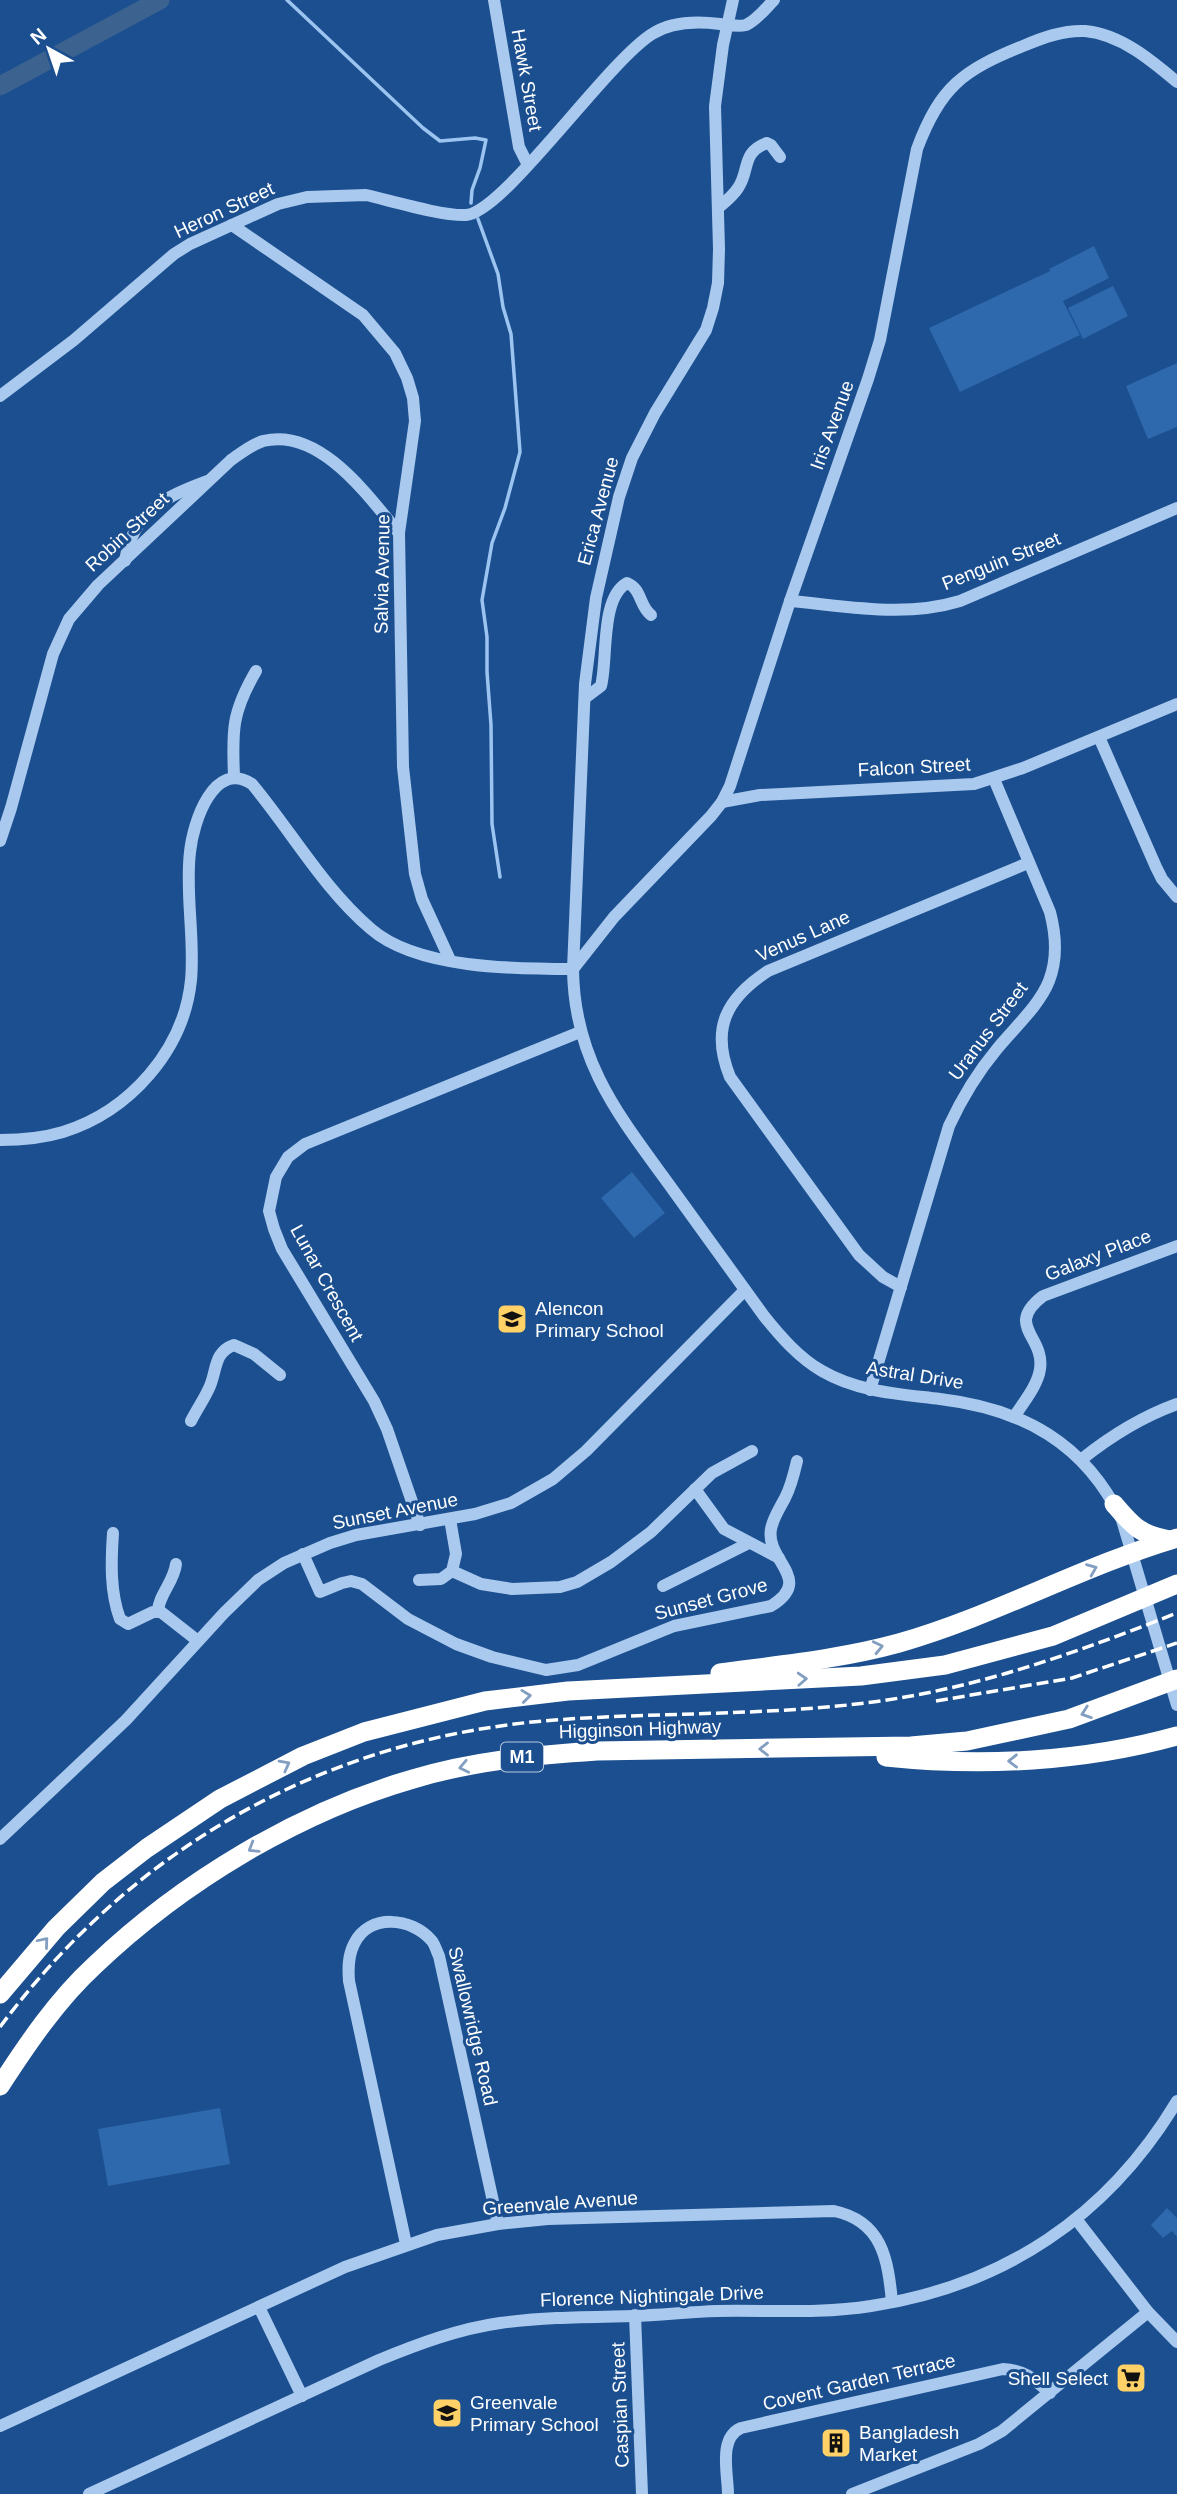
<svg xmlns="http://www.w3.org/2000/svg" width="1177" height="2494" viewBox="0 0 1177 2494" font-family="Helvetica,sans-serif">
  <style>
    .green { fill: #2e69ad }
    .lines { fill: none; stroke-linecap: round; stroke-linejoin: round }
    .stream { stroke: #9cc4f0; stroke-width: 3.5 }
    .river { stroke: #3c6290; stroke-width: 19 }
    .minor { stroke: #a9c9ee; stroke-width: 12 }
    .highway { stroke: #fff; stroke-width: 19 }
    .rail { stroke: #fff; stroke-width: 3.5; stroke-dasharray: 12 5; stroke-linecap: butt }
    .oneway { stroke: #829ec1 }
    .labels { text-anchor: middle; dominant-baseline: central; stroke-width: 6; stroke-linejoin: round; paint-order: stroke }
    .shield { fill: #1b4f8f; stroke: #bbcadd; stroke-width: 2 }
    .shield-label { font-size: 18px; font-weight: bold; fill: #fff }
    .street-label { font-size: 19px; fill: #fff; stroke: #1b4f8f }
    .poi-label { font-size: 19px; fill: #fff; stroke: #1b4f8f; text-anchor: start }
  </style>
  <rect width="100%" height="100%" fill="#1b4f8f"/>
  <g class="green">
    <polygon points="1094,246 1109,278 1063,301 1080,335 960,392 929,328 1050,271 1049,269"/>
    <polygon points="1113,286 1128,316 1083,339 1068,308"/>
    <polygon points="1177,363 1177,427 1148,439 1126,386"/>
    <polygon points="632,1172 665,1213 634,1238 601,1198"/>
    <polygon points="220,2108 230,2164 108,2186 98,2129"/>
    <polygon points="1167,2208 1177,2218 1177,2237 1172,2231 1163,2238 1151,2225"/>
  </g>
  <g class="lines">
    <g class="stream">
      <polyline points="287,0 423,128 440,141 475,138 486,140 480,168 472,190 471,203"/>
      <polyline points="478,219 498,274 503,307 511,334 520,452 505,508 492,543 482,600 487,637 487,672 491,725 492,824 500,877"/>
    </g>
    <polyline class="river" points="0,86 160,0"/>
    <g class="minor">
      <polyline points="494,0 519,147 528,165"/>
      <path d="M 733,0 L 723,45 L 715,106 L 719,249 L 718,283 L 713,308 L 706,330 L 655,413 L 632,458 L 619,497 L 596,598 L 585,684 L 573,969 C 574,1063 621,1118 673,1190 C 703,1232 734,1274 764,1316 C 780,1336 799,1358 822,1371 C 858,1392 900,1394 940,1399 C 1023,1409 1085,1443 1122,1520 L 1177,1705"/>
      <path d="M 718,208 C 725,202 733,196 738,188 C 750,171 741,152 767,143 L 771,145 L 780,157"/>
      <polyline points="232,225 363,315 395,353 407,378 413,398 415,421 399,533 403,767 415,874 422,899 450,960"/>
      <path d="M 0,396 L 74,340 L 174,254 L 190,244 L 278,204 L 307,197 L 366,195 C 392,201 442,216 466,215 C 504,212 606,63 652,34 C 672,21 697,21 720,24 C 728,25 738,27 746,25 C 757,20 766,8 774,0"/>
      <path d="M 125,561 C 133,512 164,497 207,481"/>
      <path d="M 790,601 C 847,606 904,618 960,601 L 1177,508"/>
      <path d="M 585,698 L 601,686 C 608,659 600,598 627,583 C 642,589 639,606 651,615"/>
      <polyline points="1099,737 1156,867 1162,879 1177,897"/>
      <path d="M 234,776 C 232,730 232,712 256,671"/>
      <polyline points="722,802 760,795 974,784 1023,768 1177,704"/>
      <path d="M 0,841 L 11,808 L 53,654 L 69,619 L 98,585 L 231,460 C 241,453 251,445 263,441 C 320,427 368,496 399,533"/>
      <path d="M 573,969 L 614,917 L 711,816 L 722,802 L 730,786 L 790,601 L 868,379 L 880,340 L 917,149 C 940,87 963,70 1023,46 C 1042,38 1063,30 1085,31 C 1120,34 1151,60 1177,82"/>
      <path d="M 0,1140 C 21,1140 43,1138 63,1132 C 130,1111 184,1050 191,980 C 195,938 185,894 190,852 C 193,822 214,759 252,784 C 292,832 323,888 371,929 C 417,969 515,969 573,969"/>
      <path d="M 901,1287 L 883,1277 L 859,1255 L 730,1077 C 710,1028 727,998 768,971 L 1028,863"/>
      <path d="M 870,1390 L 949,1126 C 962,1098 977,1073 997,1049 C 1014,1028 1039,1006 1049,981 C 1058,958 1056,935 1050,912 L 994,779"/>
      <path d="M 1014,1417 C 1023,1403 1038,1385 1040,1369 C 1045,1336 1004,1326 1043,1296 L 1177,1246"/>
      <path d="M 191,1421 C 197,1409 205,1398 210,1386 C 217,1369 214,1352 234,1345 L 254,1354 L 280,1375"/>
      <path d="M 1082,1459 C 1112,1435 1141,1417 1177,1404"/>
      <polyline points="695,1489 724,1529 779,1558"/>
      <polyline points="420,1525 387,1429 374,1401 282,1249 274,1229 269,1211 276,1177 288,1157 305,1144 580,1032"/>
      <path d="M 113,1533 C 111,1562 110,1592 120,1619 L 128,1624 L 153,1612 L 161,1612 L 198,1641"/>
      <path d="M 303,1554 L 320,1592 L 342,1583 L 351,1581 L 362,1584 L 408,1619 L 456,1644 L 492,1657 L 546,1670 L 578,1665 L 674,1626 L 771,1606 C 815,1579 765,1561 771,1529 C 773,1518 780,1508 785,1498 C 791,1487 794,1474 797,1461"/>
      <polyline points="452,1571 481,1584 512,1589 560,1587 577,1582 611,1562 651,1532 712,1473 752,1451"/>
      <polyline points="419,1580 441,1579 452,1571 456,1554 450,1519"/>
      <polyline points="663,1586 749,1543"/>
      <path d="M 158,1611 C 159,1594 174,1582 176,1564"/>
      <polyline points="0,1839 126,1720 224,1613 258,1580 284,1563 330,1543 356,1535 475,1514 511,1503 553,1479 586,1451 745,1290"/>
      <polyline points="1076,2219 1148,2312 1177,2342"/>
      <path d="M 406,2244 L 349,1981 C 348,1968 348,1956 354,1944 C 369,1913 412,1917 432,1941 C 435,1945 437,1952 439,1956 L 498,2224"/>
      <polyline points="259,2307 302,2396"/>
      <polyline points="635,2315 642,2494"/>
      <path d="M 0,2426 L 345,2267 L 437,2235 L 498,2224 L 548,2219 L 834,2211 C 882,2221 888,2259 892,2302"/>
      <path d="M 89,2494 L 379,2360 C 418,2344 458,2329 500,2323 C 544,2317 588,2317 633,2316 C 661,2315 689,2312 717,2311 C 768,2310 821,2314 871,2306 C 1004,2286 1108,2216 1177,2101"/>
      <path d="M 728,2494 C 728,2474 718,2438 741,2428 L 1003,2369 C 1025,2370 1034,2379 1050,2393"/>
      <polyline points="852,2494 979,2444 1002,2431 1148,2312"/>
    </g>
    <g class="highway">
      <path d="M 1114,1504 C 1133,1526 1140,1535 1170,1540"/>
      <path d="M 720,1673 C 779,1665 841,1659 899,1643 C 994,1616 1082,1566 1177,1538"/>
      <path d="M 886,1757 C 982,1767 1084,1762 1177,1736"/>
      <polyline points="0,1994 56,1928 103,1882 147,1848 220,1799 303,1756 364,1732 485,1701 568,1691 861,1676 945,1665 1053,1636 1177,1584"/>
      <path d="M 0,2086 C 28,2043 57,2000 95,1965 C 182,1882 298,1812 413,1779 C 473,1761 535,1755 597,1751 L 911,1746 L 967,1741 L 1069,1719 L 1177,1679"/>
    </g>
    <g class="rail">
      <polyline points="936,1701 1072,1678 1177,1643"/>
      <path d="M 0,2027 C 135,1845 328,1737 555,1720 C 661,1712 767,1716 873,1702 C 979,1688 1078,1652 1177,1613"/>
    </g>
  </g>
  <defs><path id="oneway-chevron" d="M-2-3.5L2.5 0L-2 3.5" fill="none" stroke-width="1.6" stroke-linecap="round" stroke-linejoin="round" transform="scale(1.75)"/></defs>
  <g class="oneway">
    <use href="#oneway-chevron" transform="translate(1092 1569) rotate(-22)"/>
    <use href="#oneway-chevron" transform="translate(878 1647) rotate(-13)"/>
    <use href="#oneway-chevron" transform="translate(802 1679) rotate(-3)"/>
    <use href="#oneway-chevron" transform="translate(526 1696) rotate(-7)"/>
    <use href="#oneway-chevron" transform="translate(1086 1713) rotate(161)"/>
    <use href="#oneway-chevron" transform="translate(764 1749) rotate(180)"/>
    <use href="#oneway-chevron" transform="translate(1013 1761) rotate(179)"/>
    <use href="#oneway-chevron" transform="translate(285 1765) rotate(-28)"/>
    <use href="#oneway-chevron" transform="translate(464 1767) rotate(168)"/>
    <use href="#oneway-chevron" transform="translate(253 1848) rotate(149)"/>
    <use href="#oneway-chevron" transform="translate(44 1942) rotate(-50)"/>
  </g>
  <defs>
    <g id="school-square" transform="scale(1.575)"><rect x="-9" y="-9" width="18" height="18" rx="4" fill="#ffd166" stroke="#1b4f8f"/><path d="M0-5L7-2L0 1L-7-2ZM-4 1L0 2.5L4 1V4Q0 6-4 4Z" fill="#111"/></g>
    <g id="supermarket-square" transform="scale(1.575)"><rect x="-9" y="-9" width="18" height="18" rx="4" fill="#ffd166" stroke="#1b4f8f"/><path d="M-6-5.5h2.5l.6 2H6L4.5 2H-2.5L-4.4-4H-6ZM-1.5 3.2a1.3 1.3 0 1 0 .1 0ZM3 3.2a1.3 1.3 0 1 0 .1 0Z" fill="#111"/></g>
    <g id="building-square" transform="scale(1.575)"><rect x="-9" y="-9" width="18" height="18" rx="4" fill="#ffd166" stroke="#1b4f8f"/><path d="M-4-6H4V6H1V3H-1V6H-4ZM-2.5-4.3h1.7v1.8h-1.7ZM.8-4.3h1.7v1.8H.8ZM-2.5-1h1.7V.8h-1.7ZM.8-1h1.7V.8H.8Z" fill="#111"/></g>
  </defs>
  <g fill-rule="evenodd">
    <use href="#school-square" x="512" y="1319"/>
    <use href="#supermarket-square" x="1131" y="2378"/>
    <use href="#school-square" x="447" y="2413"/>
    <use href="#building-square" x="836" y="2443"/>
  </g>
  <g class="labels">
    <rect class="shield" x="501" y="1742.5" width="42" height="29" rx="5"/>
    <g class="shield-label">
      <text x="522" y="1757">M1</text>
    </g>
    <g class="street-label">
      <text transform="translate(527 80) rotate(80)">Hawk Street</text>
      <text transform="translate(224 210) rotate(-25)">Heron Street</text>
      <text transform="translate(832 425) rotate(-70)">Iris Avenue</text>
      <text transform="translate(598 511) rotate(-75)">Erica Avenue</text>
      <text transform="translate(127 532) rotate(-43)">Robin Street</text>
      <text transform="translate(1001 561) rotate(-22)">Penguin Street</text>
      <text transform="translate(382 574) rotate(-89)">Salvia Avenue</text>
      <text transform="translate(914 767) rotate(-3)">Falcon Street</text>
      <text transform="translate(803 936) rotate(-24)">Venus Lane</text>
      <text transform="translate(988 1031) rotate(-53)">Uranus Street</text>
      <text transform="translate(1098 1255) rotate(-21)">Galaxy Place</text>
      <text transform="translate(327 1283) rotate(61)">Lunar Crescent</text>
      <text transform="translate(915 1375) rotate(9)">Astral Drive</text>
      <text transform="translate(395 1511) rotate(-11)">Sunset Avenue</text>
      <text transform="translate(711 1599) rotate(-15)">Sunset Grove</text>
      <text transform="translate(640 1729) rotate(-2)">Higginson Highway</text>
      <text transform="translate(473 2026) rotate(77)">Swallowridge Road</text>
      <text transform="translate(560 2203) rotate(-4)">Greenvale Avenue</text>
      <text transform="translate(652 2296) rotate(-2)">Florence Nightingale Drive</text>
      <text transform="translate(859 2382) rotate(-13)">Covent Garden Terrace</text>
      <text transform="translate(620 2405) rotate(-92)">Caspian Street</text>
    </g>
    <g class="poi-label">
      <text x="535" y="1308">Alencon<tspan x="535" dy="22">Primary School</tspan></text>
      <text x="1108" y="2378" text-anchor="end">Shell Select</text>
      <text x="470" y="2402">Greenvale<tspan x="470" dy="22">Primary School</tspan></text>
      <text x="859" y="2432">Bangladesh<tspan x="859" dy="22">Market</tspan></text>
    </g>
  </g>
  <g transform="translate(49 49) rotate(320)" stroke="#1b4f8f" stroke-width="5" paint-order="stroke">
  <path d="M0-5L12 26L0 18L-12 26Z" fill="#ffffff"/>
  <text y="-10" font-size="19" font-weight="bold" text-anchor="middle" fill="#ffffff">N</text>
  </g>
</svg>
